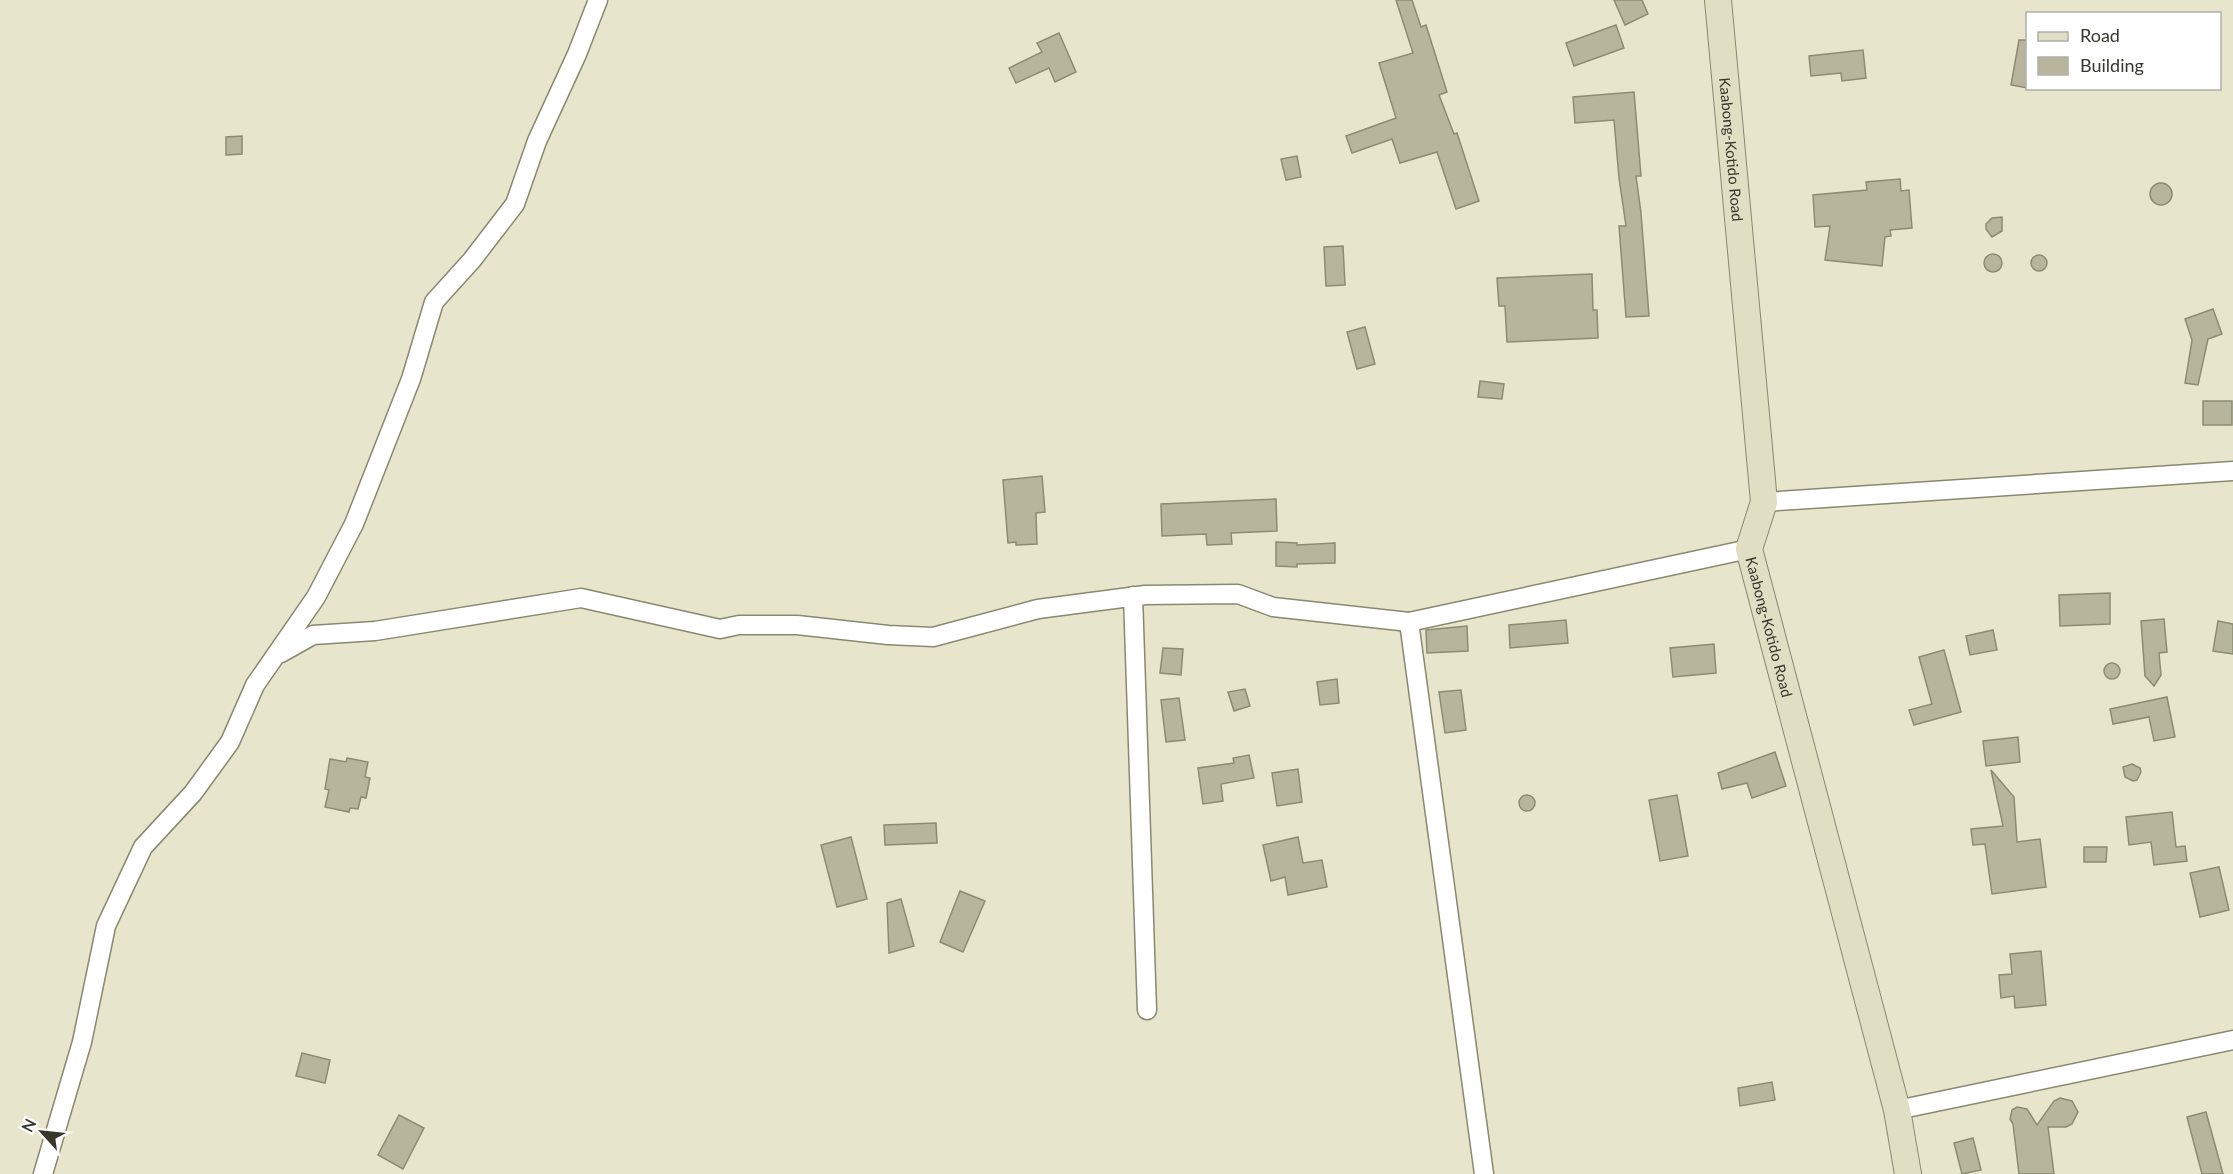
<svg xmlns="http://www.w3.org/2000/svg" width="2233" height="1174" viewBox="0 0 2233 1174" font-family="Lato,sans-serif">
  <style>
    .building { fill: #b7b69d; stroke: #8c8b74; stroke-width: 1.5 }
    .lines { fill: none; stroke-linecap: round; stroke-linejoin: round }
    .minor-casing { stroke: #898870; stroke-width: 21 }
    .secondary-casing { stroke: #898870; stroke-width: 28 }
    .minor { stroke: #fff; stroke-width: 18 }
    .secondary { stroke: #e0dec3; stroke-width: 26 }
    .labels { text-anchor: middle; dominant-baseline: central; stroke-width: 4.5; stroke-linejoin: round; paint-order: stroke }
    .street-label { font-size: 15px; fill: #38372d; stroke: #fff }
  </style>
  <rect width="100%" height="100%" fill="#e7e6cc"/>
  <g class="building">
    <polygon points="1396,0 1412,0 1421,27 1426,25 1447,92 1439,95 1454,134 1457,133 1479,201 1456,209 1437,152 1400,163 1392,139 1352,153 1346,136 1396,118 1379,63 1413,53"/>
    <polygon points="1614,0 1642,0 1648,14 1625,25"/>
    <polygon points="1616,25 1624,48 1574,66 1566,43"/>
    <polygon points="1059,33 1076,72 1055,82 1049,68 1016,83 1009,68 1042,52 1037,43"/>
    <polygon points="2019,40 2028,40 2028,88 2011,85"/>
    <polygon points="1863,50 1866,78 1842,81 1841,73 1811,76 1809,56"/>
    <polygon points="1634,92 1641,176 1636,176 1641,213 1649,316 1626,317 1619,226 1626,226 1619,178 1614,120 1575,123 1573,97"/>
    <polygon points="242,136 242,154 226,155 226,137"/>
    <polygon points="1297,156 1301,177 1286,180 1281,159"/>
    <polygon points="1900,179 1901,191 1909,190 1912,228 1890,230 1891,236 1885,237 1882,266 1825,260 1830,226 1815,227 1813,195 1867,190 1866,182"/>
    <circle cx="2161" cy="194" r="11"/>
    <polygon points="2002,217 2002,231 1992,237 1986,229 1986,224 1992,218"/>
    <polygon points="1343,246 1345,285 1326,286 1324,247"/>
    <circle cx="1993" cy="263" r="9"/>
    <circle cx="2039" cy="263" r="8"/>
    <polygon points="1592,274 1593,310 1597,310 1598,338 1507,342 1505,306 1499,306 1497,278"/>
    <polygon points="2213,309 2222,334 2208,339 2198,385 2185,383 2192,340 2185,319"/>
    <polygon points="1365,327 1375,364 1357,369 1347,332"/>
    <polygon points="1480,381 1504,384 1502,399 1478,397"/>
    <rect x="2203" y="401" width="29" height="24"/>
    <polygon points="1042,476 1045,512 1036,513 1037,544 1016,545 1016,542 1008,543 1003,480"/>
    <polygon points="1276,499 1277,531 1231,533 1232,544 1207,545 1206,534 1162,536 1161,504"/>
    <polygon points="1276,542 1297,543 1297,545 1335,543 1335,563 1297,564 1297,567 1276,566"/>
    <polygon points="2110,593 2110,624 2060,626 2059,595"/>
    <polygon points="2164,619 2167,652 2159,653 2161,675 2154,686 2145,676 2141,621"/>
    <polygon points="1566,620 1568,643 1510,648 1509,625"/>
    <polygon points="2218,621 2233,624 2233,654 2213,651"/>
    <polygon points="1467,626 1468,651 1427,653 1426,630"/>
    <polygon points="1993,630 1997,650 1970,655 1966,636"/>
    <polygon points="1714,644 1716,673 1673,677 1670,648"/>
    <polygon points="1163,648 1183,649 1181,675 1160,673"/>
    <polygon points="1944,650 1961,712 1914,725 1909,710 1932,704 1919,657"/>
    <circle cx="2112" cy="671" r="8"/>
    <polygon points="1337,679 1339,703 1320,705 1317,682"/>
    <polygon points="1245,689 1250,706 1234,711 1228,692"/>
    <polygon points="1461,690 1466,730 1445,733 1439,692"/>
    <polygon points="2167,697 2175,737 2154,741 2149,717 2113,724 2110,709"/>
    <polygon points="1179,698 1185,740 1166,742 1161,700"/>
    <polygon points="2018,737 2020,762 1986,766 1983,741"/>
    <polygon points="1775,752 1786,786 1752,798 1747,783 1722,789 1718,773"/>
    <polygon points="1249,755 1254,778 1221,784 1223,801 1203,804 1198,768 1234,763 1233,758"/>
    <polygon points="347,758 368,762 365,777 370,778 366,798 361,797 358,809 350,808 349,812 325,807 329,790 325,789 330,759 346,762"/>
    <polygon points="2132,764 2140,768 2141,772 2137,780 2133,781 2125,777 2123,767"/>
    <polygon points="1298,769 1302,802 1277,806 1272,773"/>
    <polygon points="1991,770 2014,797 2017,842 2040,839 2046,887 1992,894 1985,844 1973,845 1971,829 2003,826"/>
    <circle cx="1527" cy="803" r="8"/>
    <polygon points="1677,795 1688,856 1660,861 1649,800"/>
    <polygon points="2172,812 2176,847 2185,846 2187,861 2154,865 2151,842 2129,845 2126,817"/>
    <polygon points="936,823 937,843 885,845 884,825"/>
    <polygon points="851,837 867,899 837,907 821,845"/>
    <polygon points="1298,837 1303,863 1322,860 1327,887 1288,895 1285,877 1271,881 1263,845"/>
    <polygon points="2084,847 2107,847 2106,862 2084,862"/>
    <polygon points="2219,867 2229,910 2200,917 2190,873"/>
    <polygon points="960,891 985,901 963,952 940,942"/>
    <polygon points="901,899 914,946 889,953 887,903"/>
    <polygon points="2041,951 2046,1005 2015,1008 2014,996 2001,998 1999,975 2012,974 2010,954"/>
    <polygon points="302,1053 330,1060 325,1083 296,1076"/>
    <polygon points="1772,1082 1775,1100 1740,1106 1738,1088"/>
    <polygon points="2060,1098 2072,1101 2078,1112 2072,1124 2066,1127 2048,1127 2054,1174 2019,1174 2013,1124 2010,1119 2012,1110 2017,1107 2027,1109 2037,1125 2054,1101"/>
    <polygon points="2206,1112 2223,1174 2202,1174 2187,1117"/>
    <polygon points="399,1115 424,1128 403,1169 378,1155"/>
    <polygon points="1973,1138 1981,1170 1962,1174 1954,1143"/>
  </g>
  <g class="lines">
    <g class="minor-casing">
      <g id="minor">
        <polyline points="1764,502 2233,471"/>
        <polyline points="1133,596 1147,1010"/>
        <polyline points="281,653 313,635 375,631 581,598 720,629 739,625 797,625 888,635 933,637 1038,609 1145,595 1238,594 1273,607 1409,622"/>
        <polyline points="1897,1110 2233,1040"/>
        <polyline points="43,1174 82,1042 106,926 143,847 193,793 230,742 255,685 316,597 354,524 411,379 434,302 472,260 515,204 537,141 577,54 598,0"/>
        <polyline points="1484,1174 1409,622 1749,549"/>
      </g>
    </g>
    <g class="secondary-casing">
      <g id="secondary">
        <path id="s1" d="M 1718,0 L 1764,502 L 1749,549 L 1897,1110 L 1908,1174"/>
      </g>
    </g>
    <use href="#minor" class="minor"/>
    <use href="#secondary" class="secondary"/>
  </g>
  <g class="labels">
    <g class="street-label">
      <text stroke="none"><textPath href="#s1" startOffset="150">Kaabong-Kotido Road</textPath></text>
      <text stroke="none"><textPath href="#s1" startOffset="634">Kaabong-Kotido Road</textPath></text>
    </g>
  </g>
  <rect x="2026" y="12" width="195" height="78" fill="#ffffff" stroke="#afafab" stroke-width="1.5"/>
  <rect x="2038" y="32" width="30" height="9" fill="#e0dec3" stroke="#afafab" stroke-width="1.5"/>
  <text x="2080" y="42" font-size="18" fill="#38372d">Road</text>
  <rect x="2038" y="57" width="30" height="18" fill="#b7b69d" stroke="#afafab" stroke-width="1.5"/>
  <text x="2080" y="72" font-size="18" fill="#38372d">Building</text>
  <g transform="translate(42 1132) rotate(297)" stroke="#ffffff" stroke-width="4.5" paint-order="stroke">
  <path d="M0-4.5L10 22L0 15L-10 22Z" fill="#38372d"/>
  <text y="-9" font-size="16" font-weight="bold" text-anchor="middle" fill="#38372d">N</text>
  </g>
</svg>
